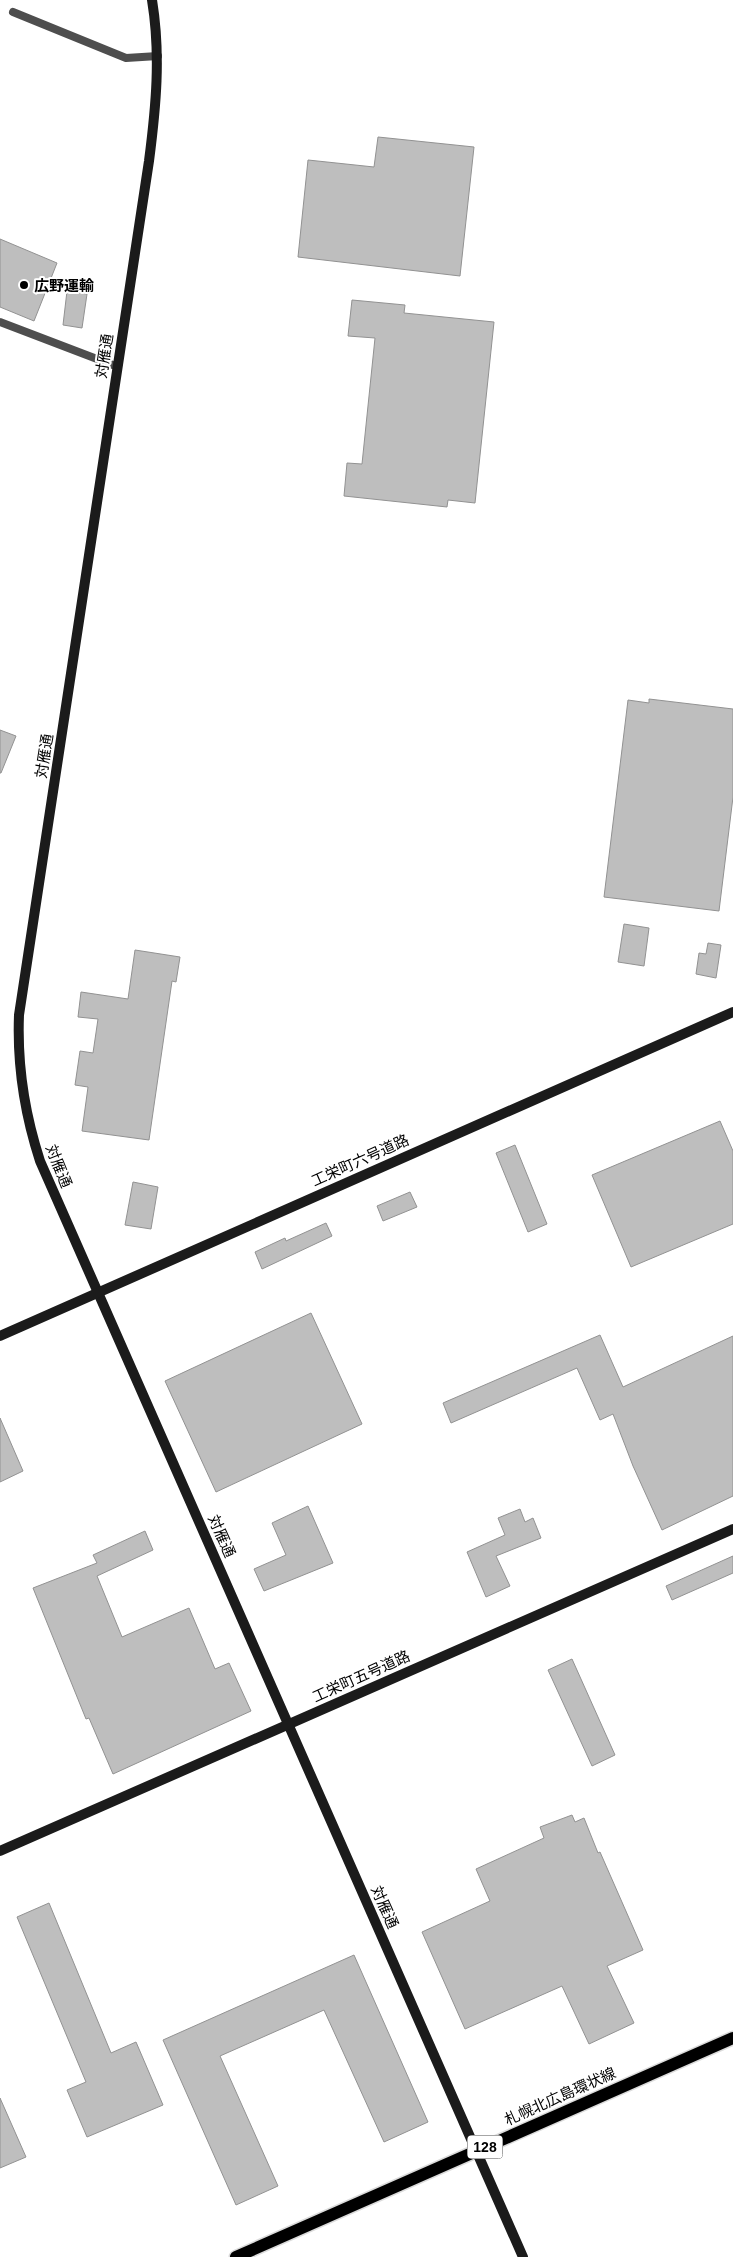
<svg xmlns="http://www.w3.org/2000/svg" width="733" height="2257" viewBox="0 0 733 2257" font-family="Arial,'Noto Sans JP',sans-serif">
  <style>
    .building { fill: #bebebe; stroke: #929292 }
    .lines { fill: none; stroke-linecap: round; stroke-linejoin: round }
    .primary-casing { stroke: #dbdbdb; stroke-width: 15 }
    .lane { stroke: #4e4e4e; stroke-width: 8 }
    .secondary { stroke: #1b1b1b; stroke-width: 10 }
    .primary { stroke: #000; stroke-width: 12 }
    .poi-dot { fill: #000; stroke: #fff; stroke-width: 2 }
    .labels { text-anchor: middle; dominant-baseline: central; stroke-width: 4; stroke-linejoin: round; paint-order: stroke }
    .shield { fill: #fff; stroke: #4c4c4c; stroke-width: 1 }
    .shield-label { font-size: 14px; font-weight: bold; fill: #000 }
    .poi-label { font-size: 15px; font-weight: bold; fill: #000; stroke: #fff; text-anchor: start }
    .street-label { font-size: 15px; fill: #000; stroke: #fff }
  </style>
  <rect width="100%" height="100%" fill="#fff"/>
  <g class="building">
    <polygon points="378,137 474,147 460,276 298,257 308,160 374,167"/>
    <polygon points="0,239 57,263 34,321 0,307"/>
    <polygon points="67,291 87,294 82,328 63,325"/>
    <polygon points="352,300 405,305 404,313 494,322 475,503 448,500 447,507 344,496 347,463 362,464 375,338 348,336"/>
    <polygon points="649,699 733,709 733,797 719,911 604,897 628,700 649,703"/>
    <polygon points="0,730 16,736 1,773 0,773"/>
    <polygon points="624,924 649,928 644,966 618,962"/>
    <polygon points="708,943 721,945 716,978 696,974 699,953 706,954"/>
    <polygon points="135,950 180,957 176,982 172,981 149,1140 82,1131 88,1087 75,1085 80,1051 93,1053 98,1019 78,1017 81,992 128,999"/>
    <polygon points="720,1121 733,1151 733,1224 631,1267 592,1175"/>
    <polygon points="515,1145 547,1224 528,1232 496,1153"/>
    <polygon points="133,1182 158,1187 151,1229 125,1225"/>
    <polygon points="410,1192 417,1207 383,1221 377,1206"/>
    <polygon points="326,1223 332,1236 262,1269 255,1252 285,1238 286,1241"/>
    <polygon points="311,1313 362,1424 216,1492 165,1381"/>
    <polygon points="600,1335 623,1387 733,1336 733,1496 662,1530 633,1466 613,1414 600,1420 577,1368 451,1423 443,1403"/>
    <polygon points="0,1418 23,1471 0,1482"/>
    <polygon points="308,1506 333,1563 264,1591 254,1569 286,1555 272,1523"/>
    <polygon points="520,1509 525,1522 533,1518 541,1538 496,1556 510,1586 486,1597 467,1552 505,1535 498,1518"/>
    <polygon points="145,1531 153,1550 97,1576 122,1637 189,1608 215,1669 229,1663 251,1711 113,1774 89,1718 86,1719 33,1588 97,1563 93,1555"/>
    <polygon points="733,1556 733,1573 672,1600 666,1586"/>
    <polygon points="572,1659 615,1755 592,1766 548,1670"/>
    <polygon points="572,1815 575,1822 584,1818 598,1853 600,1852 643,1950 607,1966 634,2023 589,2044 562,1986 465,2029 422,1932 490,1901 476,1869 544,1838 540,1827"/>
    <polygon points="49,1903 111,2053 136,2042 163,2105 87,2137 67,2090 86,2082 17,1917"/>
    <polygon points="354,1955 428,2122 384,2142 324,2010 220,2056 278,2186 236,2205 163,2040"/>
    <polygon points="0,2098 26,2157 0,2168"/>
  </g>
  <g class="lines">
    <g class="primary-casing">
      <polyline id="primary" points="236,2257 733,2038"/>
    </g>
    <g class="lane">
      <polyline points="13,12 126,58 158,56"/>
      <polyline points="0,322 118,367"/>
    </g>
    <g class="secondary">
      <path d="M 152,0 C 161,55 156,107 149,161 L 19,1015 C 17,1066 24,1112 40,1161 L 523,2257"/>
      <polyline points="0,1336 733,1012"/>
      <polyline points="0,1851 733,1529"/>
    </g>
    <use href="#primary" class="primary"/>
  </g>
  <circle class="poi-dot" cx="24" cy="285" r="5"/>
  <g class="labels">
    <rect class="shield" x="467.5" y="2135.5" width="35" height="23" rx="4"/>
    <g class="shield-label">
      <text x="485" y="2147">128</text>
    </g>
    <g class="poi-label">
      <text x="34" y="285">広野運輸</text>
    </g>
    <g class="street-label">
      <text transform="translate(104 356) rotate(-81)">対雁通</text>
      <text transform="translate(44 756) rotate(-81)">対雁通</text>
      <text transform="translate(360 1160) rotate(-24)">工栄町六号道路</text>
      <text transform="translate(59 1166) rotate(68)">対雁通</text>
      <text transform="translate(222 1536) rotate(66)">対雁通</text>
      <text transform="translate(361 1676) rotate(-24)">工栄町五号道路</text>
      <text transform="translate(385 1907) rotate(66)">対雁通</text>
      <text transform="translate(560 2096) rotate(-24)">札幌北広島環状線</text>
    </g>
  </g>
</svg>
